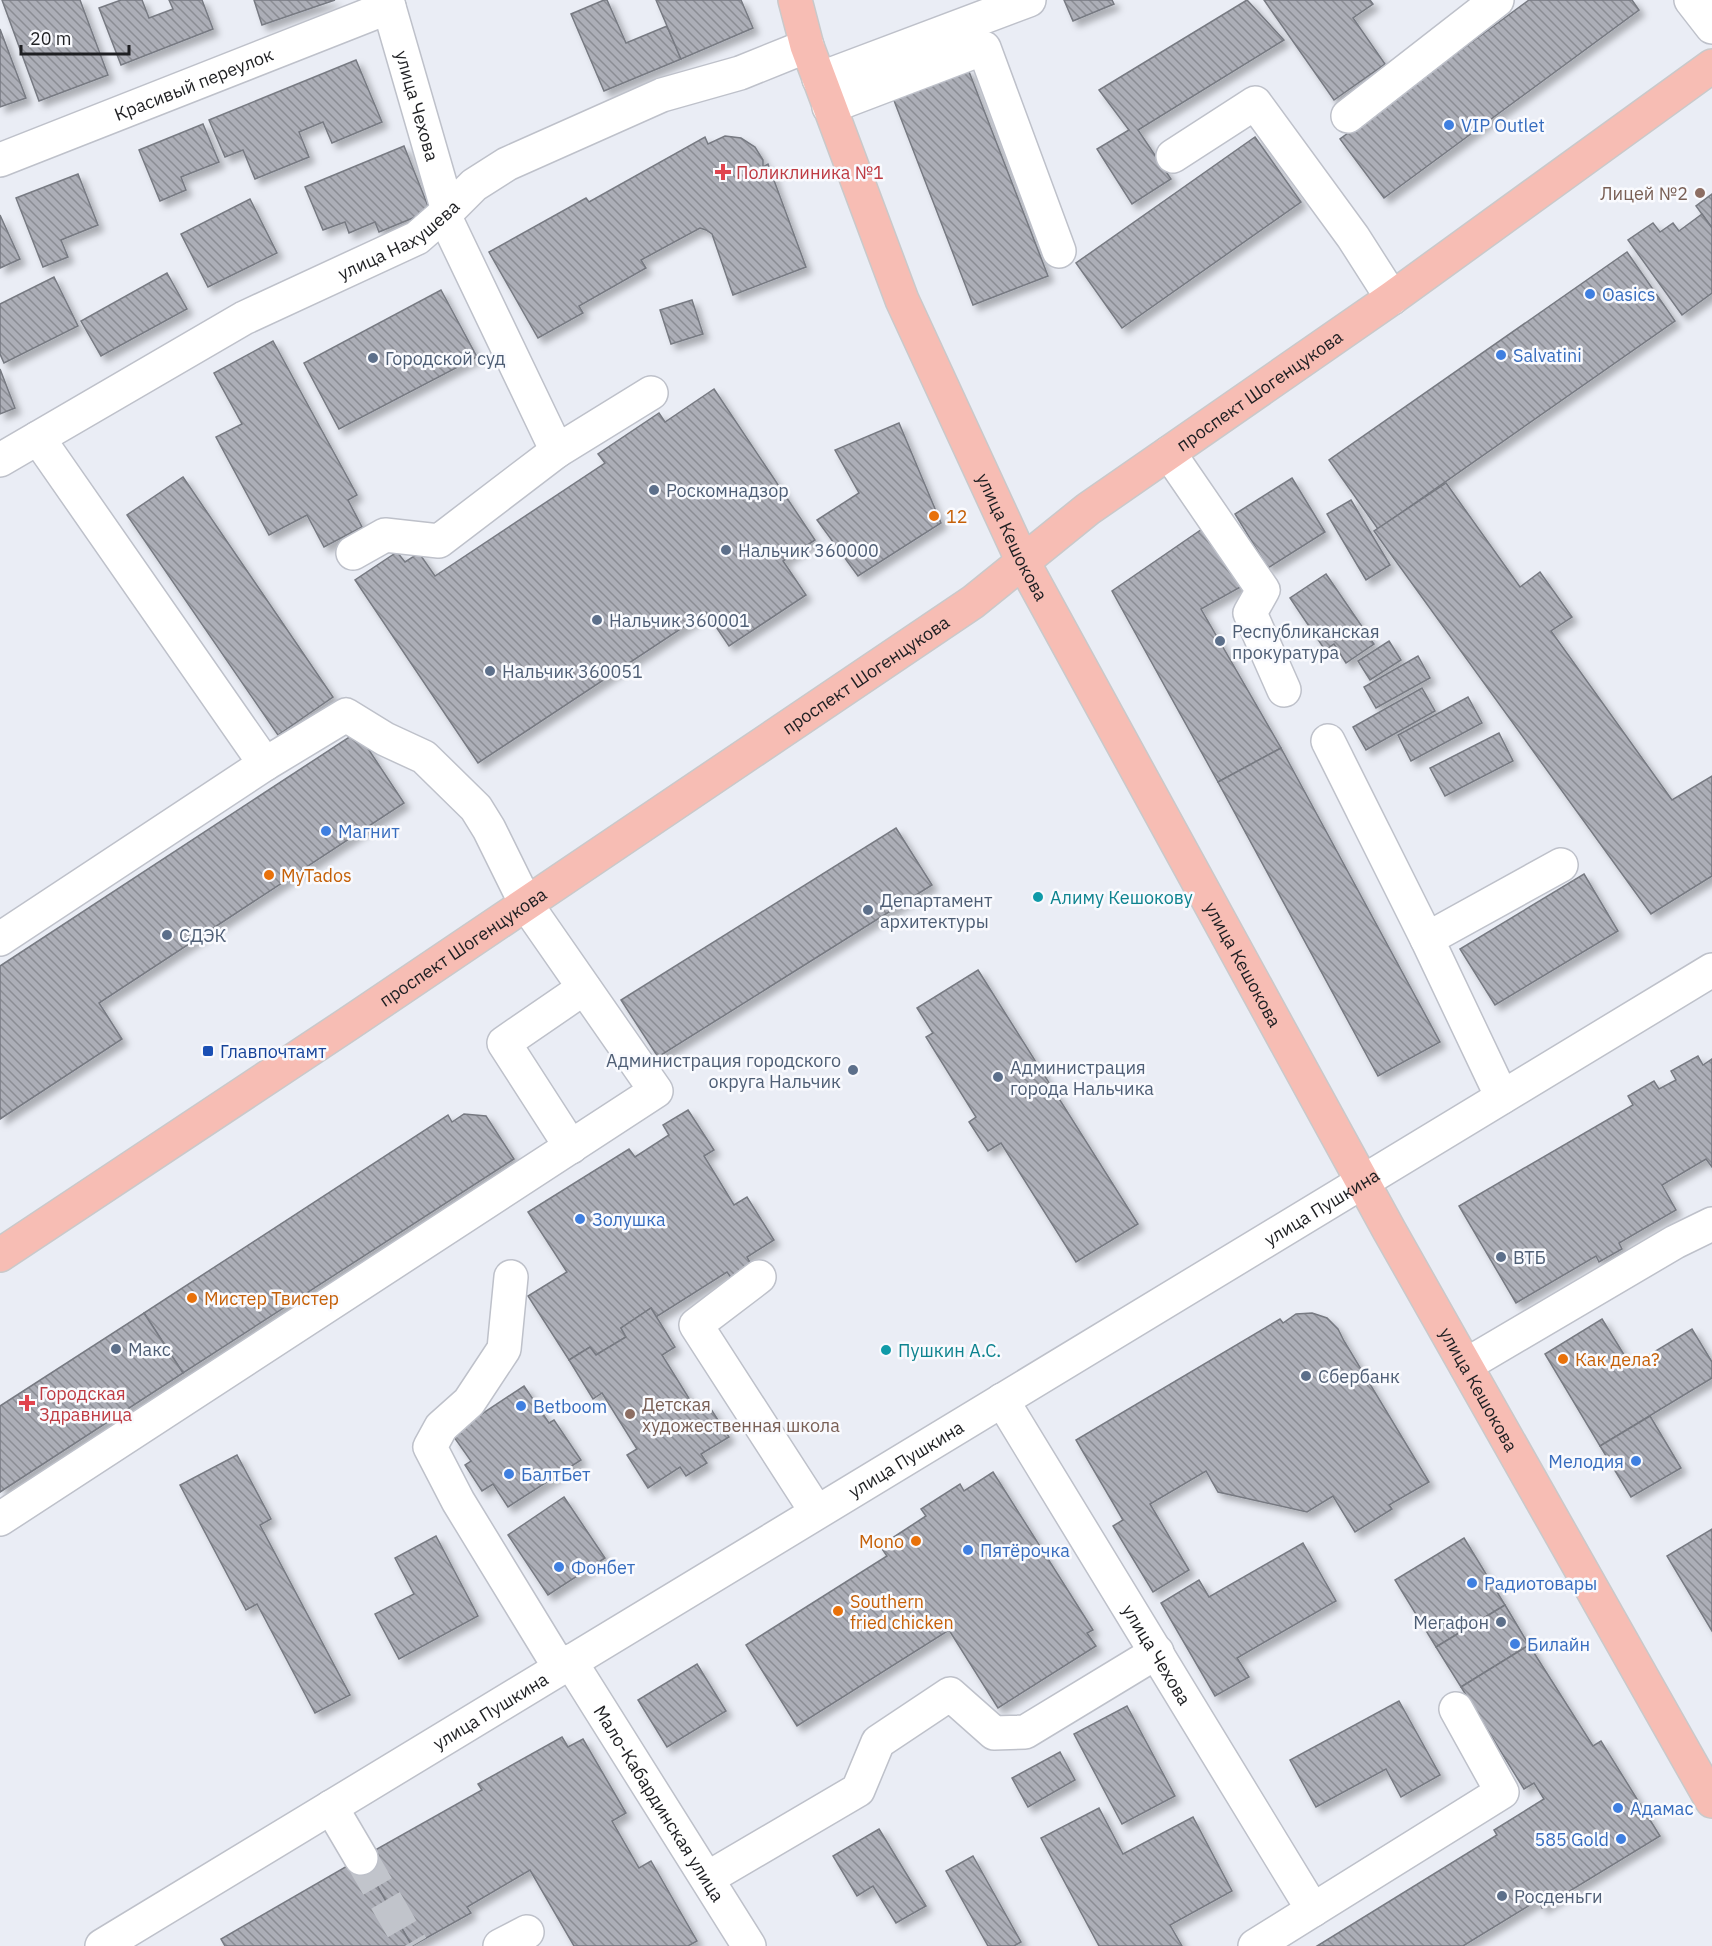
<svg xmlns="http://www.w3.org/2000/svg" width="1712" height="1946" viewBox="0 0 1712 1946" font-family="'IBM Plex Sans',sans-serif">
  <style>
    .building { fill: url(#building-back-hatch); stroke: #777a82; stroke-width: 1.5; filter: url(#shadow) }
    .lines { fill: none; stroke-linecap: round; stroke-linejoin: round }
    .minor-tunnel { stroke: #c1c4cb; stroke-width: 33; stroke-dasharray: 33 16; stroke-linecap: butt }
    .minor-casing { stroke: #bec1ca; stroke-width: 36 }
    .major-casing { stroke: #c9c9ca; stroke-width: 36 }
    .minor { stroke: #fff; stroke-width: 33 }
    .major { stroke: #f7bdb4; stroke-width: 33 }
    .shop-dot { fill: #3f7fe0; stroke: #f9fafe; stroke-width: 2 }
    .health-dot { fill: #e0444e; stroke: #f9fafe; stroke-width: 2 }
    .education-dot { fill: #8d6e63; stroke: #f9fafe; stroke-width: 2 }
    .service-dot { fill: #5c6f8a; stroke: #f9fafe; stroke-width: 2 }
    .food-dot { fill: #e8710a; stroke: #f9fafe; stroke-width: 2 }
    .culture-dot { fill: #0f9aa8; stroke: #f9fafe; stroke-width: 2 }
    .transit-dot { fill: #1a4fb4; stroke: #f9fafe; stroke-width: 2 }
    .labels { text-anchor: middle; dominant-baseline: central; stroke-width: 5; stroke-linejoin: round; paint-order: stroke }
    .street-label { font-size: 18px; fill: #1e1f22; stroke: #f9fafe }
    .shop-label { font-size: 18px; fill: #366cbe; stroke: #f9fafe; text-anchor: start }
    .health-label { font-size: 18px; fill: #be3a42; stroke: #f9fafe; text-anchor: start }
    .education-label { font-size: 18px; fill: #785e54; stroke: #f9fafe; text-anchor: end }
    .service-label { font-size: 18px; fill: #4e5e75; stroke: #f9fafe; text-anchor: start }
    .food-label { font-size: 18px; fill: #c56008; stroke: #f9fafe; text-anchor: start }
    .culture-label { font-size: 18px; fill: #0d838f; stroke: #f9fafe; text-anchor: start }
    .transit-label { font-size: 18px; fill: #164399; stroke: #f9fafe; text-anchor: start }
  </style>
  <defs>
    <pattern id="building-back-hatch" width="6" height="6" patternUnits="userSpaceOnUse" patternTransform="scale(1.5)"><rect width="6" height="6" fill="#acaeb7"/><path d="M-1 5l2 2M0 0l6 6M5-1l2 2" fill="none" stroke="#8b8d94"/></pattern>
    <filter id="shadow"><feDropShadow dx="5.5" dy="5.5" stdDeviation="3" flood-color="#0004"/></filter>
  </defs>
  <rect width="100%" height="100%" fill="#eaedf5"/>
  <g class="building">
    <polygon points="2,0 80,0 108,75 39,101"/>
    <polygon points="121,0 142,0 149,18 173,9 169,0 202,0 213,29 121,65 99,8"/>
    <polygon points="254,0 335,0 262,25"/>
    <polygon points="604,0 607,0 626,43 667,26 681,59 604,91 571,14"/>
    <polygon points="656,0 741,0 753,28 681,59"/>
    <polygon points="1064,0 1112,0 1114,4 1073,21"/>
    <polygon points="1247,0 1284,40 1138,130 1171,179 1132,204 1097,149 1129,130 1099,90"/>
    <polygon points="1264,0 1370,0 1373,4 1353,18 1385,64 1334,100"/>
    <polygon points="1529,0 1632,0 1639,10 1384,198 1340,139"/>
    <polygon points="0,29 26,98 0,107"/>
    <polygon points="356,60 382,122 332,143 323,122 299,132 309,157 255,179 243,150 225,157 209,120"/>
    <polygon points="968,69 1048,276 973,305 893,98"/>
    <polygon points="203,124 219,162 181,177 186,190 160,201 139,150"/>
    <polygon points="725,136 741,138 755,147 763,160 763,167 768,164 806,267 733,295 712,234 706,230 700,228 641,260 646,268 579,306 583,313 538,338 489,252 586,198 589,202 705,137 708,144"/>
    <polygon points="1255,137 1301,202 1122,328 1076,263"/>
    <polygon points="404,146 430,211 379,232 375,222 349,233 345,222 323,230 305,187"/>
    <polygon points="78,174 98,225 61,240 68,257 43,267 16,198"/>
    <polygon points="1712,194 1712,228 1696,206"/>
    <polygon points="250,199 277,253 208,287 181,234"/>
    <polygon points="1702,214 1712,228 1712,293 1682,315 1628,240 1653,223 1660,232 1673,223 1679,231"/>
    <polygon points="0,215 20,259 0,268"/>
    <polygon points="1627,252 1675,321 1378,529 1329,460"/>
    <polygon points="167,273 187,309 101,356 81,321"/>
    <polygon points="54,277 78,326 4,363 0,354 0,304"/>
    <polygon points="441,290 477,357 339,429 304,363"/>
    <polygon points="692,300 703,334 671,344 660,310"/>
    <polygon points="273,341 357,495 348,500 362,527 324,547 307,515 269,535 216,437 242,424 214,373"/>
    <polygon points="0,369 15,408 0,414"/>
    <polygon points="714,389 815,540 783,561 806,595 729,646 706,612 478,763 355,580 397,552 405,562 419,553 435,576 605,463 598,454 659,413 665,422"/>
    <polygon points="899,423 941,523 858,576 817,520 859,493 835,450"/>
    <polygon points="183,477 333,697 278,735 127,515"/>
    <polygon points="1292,478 1325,532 1268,568 1235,514"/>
    <polygon points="1446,483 1520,587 1540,572 1572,617 1551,631 1672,800 1712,776 1712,876 1651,914 1374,531"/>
    <polygon points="1351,500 1390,565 1366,580 1327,514"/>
    <polygon points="1205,527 1244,585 1201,609 1281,748 1218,782 1112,591"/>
    <polygon points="1326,574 1374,644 1346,663 1334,644 1325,650 1290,598"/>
    <polygon points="1389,641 1401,660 1370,680 1358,661"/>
    <polygon points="1418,656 1430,678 1376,708 1364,687"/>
    <polygon points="1422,688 1435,711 1366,750 1353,727"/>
    <polygon points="1468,697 1482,723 1411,761 1398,735"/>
    <polygon points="357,732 404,803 99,1003 122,1039 0,1119 0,966"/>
    <polygon points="1499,733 1513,761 1445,796 1430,768"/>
    <polygon points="1281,748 1440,1042 1378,1076 1218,782"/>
    <polygon points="896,828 932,885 658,1057 621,1000"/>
    <polygon points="1584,874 1618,931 1495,1005 1460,949"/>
    <polygon points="978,970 1138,1224 1076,1262 1001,1143 988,1151 969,1122 976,1117 926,1037 933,1033 917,1008"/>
    <polygon points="1698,1056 1703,1065 1712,1059 1712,1167 1706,1159 1662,1185 1676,1210 1619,1243 1622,1249 1599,1262 1596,1256 1516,1303 1459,1206 1633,1105 1628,1096 1654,1081 1659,1089 1676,1080 1671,1071"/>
    <polygon points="688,1110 714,1150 704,1156 734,1205 747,1197 774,1240 747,1257 752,1266 732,1279 727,1272 656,1317 651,1308 621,1328 626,1337 596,1355 590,1347 569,1360 528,1296 567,1272 528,1212 629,1149 635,1157 669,1135 663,1125"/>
    <polygon points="464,1114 486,1116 514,1159 183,1373 144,1313 448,1115 452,1122"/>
    <polygon points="651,1308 675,1347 662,1355 698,1413 709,1406 729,1437 701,1454 707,1463 686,1476 680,1467 648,1488 627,1455 637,1449 602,1393 593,1399 569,1360 590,1347 596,1355 626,1337 621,1328"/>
    <polygon points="144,1313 183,1373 0,1492 0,1406"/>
    <polygon points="1312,1313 1327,1318 1338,1329 1344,1341 1429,1482 1389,1505 1392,1509 1355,1532 1333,1496 1307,1512 1218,1492 1206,1471 1150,1504 1189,1570 1153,1592 1113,1526 1123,1520 1076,1440 1280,1319 1283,1323 1296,1314"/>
    <polygon points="1602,1319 1631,1366 1692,1329 1712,1362 1712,1378 1600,1446 1545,1354"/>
    <polygon points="524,1386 549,1423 554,1420 581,1460 508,1507 493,1484 482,1491 465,1465 471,1461 454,1437 461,1433 459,1429"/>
    <polygon points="1650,1416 1681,1468 1631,1497 1600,1446"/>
    <polygon points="237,1455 271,1519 260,1525 350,1695 315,1713 257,1604 246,1610 180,1485"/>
    <polygon points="993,1472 1093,1630 1087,1633 1096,1646 998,1708 949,1630 797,1726 746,1645 887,1556 880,1546 926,1516 921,1509 960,1484 964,1491"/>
    <polygon points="564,1497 605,1558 548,1595 508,1535"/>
    <polygon points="1712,1529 1712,1631 1667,1556"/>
    <polygon points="436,1536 478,1616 399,1659 375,1614 414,1594 395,1558"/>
    <polygon points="1464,1538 1505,1605 1436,1647 1395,1580"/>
    <polygon points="1303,1543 1336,1601 1237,1658 1249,1677 1215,1696 1161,1603 1199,1580 1209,1597"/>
    <polygon points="1505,1605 1529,1645 1461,1687 1436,1647"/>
    <polygon points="1529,1645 1593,1746 1601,1741 1660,1836 1542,1908 1538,1900 1463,1946 1317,1946 1497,1835 1494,1830 1544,1799 1534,1783 1524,1789 1461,1687"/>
    <polygon points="697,1664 726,1711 667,1747 638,1700"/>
    <polygon points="1399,1701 1440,1775 1401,1797 1386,1769 1316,1807 1290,1760"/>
    <polygon points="1127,1706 1175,1796 1122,1824 1074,1734"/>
    <polygon points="562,1737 568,1747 583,1739 626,1813 612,1821 639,1868 651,1861 697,1941 688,1946 574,1946 530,1870 467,1907 471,1913 412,1946 361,1858 482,1790 478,1784"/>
    <polygon points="1060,1752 1075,1780 1028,1807 1012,1778"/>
    <polygon points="1099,1808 1123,1854 1193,1817 1232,1891 1170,1925 1182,1946 1099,1946 1041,1838"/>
    <polygon points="879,1829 926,1906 896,1923 873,1886 857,1896 833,1856"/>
    <polygon points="973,1856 1021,1942 1014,1946 988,1946 946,1871"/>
    <polygon points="361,1858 412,1946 225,1946 221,1939"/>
  </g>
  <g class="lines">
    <polyline class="minor-tunnel" points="361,1858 412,1946"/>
    <g class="minor-casing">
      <g id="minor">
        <path id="s1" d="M 387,0 L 448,211"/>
        <polyline points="1691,0 1712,27"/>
        <polyline points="819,79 1029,0"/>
        <polyline points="829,107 984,48 1059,251"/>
        <polyline points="1348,116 1497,0"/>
        <polyline points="1173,156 1255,103 1353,237 1392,298"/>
        <path id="s2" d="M 0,160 L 389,7"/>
        <polyline points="444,215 557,451 651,393"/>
        <polyline points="1169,453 1263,590 1250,613 1284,690"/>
        <path id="s3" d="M 0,460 L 244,318 L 417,238 L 448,211 L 474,185 L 507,164 L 662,95 L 740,73 L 807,46"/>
        <polyline points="353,553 385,535 439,541 557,451"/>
        <polyline points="1328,741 1427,939"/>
        <polyline points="0,939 265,764"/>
        <polyline points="1502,1097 1427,939 1561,865"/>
        <polyline points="571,1147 504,1043 584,988"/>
        <polyline points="511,1277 504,1349 469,1402 441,1427 430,1447 458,1501 560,1668"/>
        <polyline points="759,1277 696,1325 816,1511"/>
        <polyline points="1466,1365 1675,1242 1712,1224"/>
        <path id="s4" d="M 1002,1400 L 1313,1910"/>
        <polyline points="0,1519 656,1091 526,904 489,829 476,808 424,757 385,739 346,715 265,764 38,438"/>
        <path id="s5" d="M 570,1661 L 749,1946"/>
        <polyline points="331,1807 361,1858"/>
        <polyline points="708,1878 858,1790 878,1742 950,1694 994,1733 1025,1732 1157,1652"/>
        <path id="s6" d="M 102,1946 L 1712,970"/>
        <polyline points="500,1946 527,1932"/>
        <polyline points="1255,1946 1502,1792 1456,1709"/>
      </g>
    </g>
    <g class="major-casing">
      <g id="major">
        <path id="s7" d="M 795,0 L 807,46 L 902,300 L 1023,562 L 1389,1230 L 1712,1801"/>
        <path id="s8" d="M 0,1255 L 348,1024 L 973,602 L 1088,509 L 1392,298 L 1712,66"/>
      </g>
    </g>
    <use href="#minor" class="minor"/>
    <use href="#major" class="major"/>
  </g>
  <g class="shop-dot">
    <circle cx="1449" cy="125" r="6"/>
    <circle cx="1590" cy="294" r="6"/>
    <circle cx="1501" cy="355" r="6"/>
    <circle cx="326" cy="831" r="6"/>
    <circle cx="580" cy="1219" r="6"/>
    <circle cx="521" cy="1406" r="6"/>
    <circle cx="1636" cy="1461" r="6"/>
    <circle cx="509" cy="1474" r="6"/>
    <circle cx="968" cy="1550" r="6"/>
    <circle cx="559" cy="1567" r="6"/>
    <circle cx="1472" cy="1583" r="6"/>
    <circle cx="1515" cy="1644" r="6"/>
    <circle cx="1618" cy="1808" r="6"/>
    <circle cx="1621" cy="1839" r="6"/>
  </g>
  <g class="health-dot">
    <path d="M720 163h6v6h6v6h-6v6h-6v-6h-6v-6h6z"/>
    <path d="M24 1394h6v6h6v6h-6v6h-6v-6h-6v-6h6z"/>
  </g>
  <g class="education-dot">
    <circle cx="1700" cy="193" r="6"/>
    <circle cx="630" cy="1414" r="6"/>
  </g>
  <g class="service-dot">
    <circle cx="373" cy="358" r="6"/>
    <circle cx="654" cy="490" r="6"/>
    <circle cx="726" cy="550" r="6"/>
    <circle cx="597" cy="620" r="6"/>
    <circle cx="1220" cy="641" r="6"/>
    <circle cx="490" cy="671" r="6"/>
    <circle cx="868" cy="910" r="6"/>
    <circle cx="167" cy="935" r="6"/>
    <circle cx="853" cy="1070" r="6"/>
    <circle cx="998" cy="1077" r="6"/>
    <circle cx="1501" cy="1257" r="6"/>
    <circle cx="116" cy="1349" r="6"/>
    <circle cx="1306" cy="1376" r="6"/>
    <circle cx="1501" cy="1622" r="6"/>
    <circle cx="1502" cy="1896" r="6"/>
  </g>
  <g class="food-dot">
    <circle cx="934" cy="516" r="6"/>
    <circle cx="269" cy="875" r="6"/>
    <circle cx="192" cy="1298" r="6"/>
    <circle cx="1563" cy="1359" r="6"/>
    <circle cx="916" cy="1541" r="6"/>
    <circle cx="838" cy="1611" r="6"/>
  </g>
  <g class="culture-dot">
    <circle cx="1038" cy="897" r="6"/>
    <circle cx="886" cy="1350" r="6"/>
  </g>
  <rect class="transit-dot" x="202" y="1045" width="12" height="12" rx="3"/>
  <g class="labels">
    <g class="street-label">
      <text stroke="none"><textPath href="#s2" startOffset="208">Красивый переулок</textPath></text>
      <text stroke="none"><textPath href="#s1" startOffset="110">улица Чехова</textPath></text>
      <text stroke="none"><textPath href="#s3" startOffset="456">улица Нахушева</textPath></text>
      <text stroke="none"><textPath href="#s8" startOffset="1528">проспект Шогенцукова</textPath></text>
      <text stroke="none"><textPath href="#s7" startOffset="580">улица Кешокова</textPath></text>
      <text stroke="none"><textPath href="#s8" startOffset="1042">проспект Шогенцукова</textPath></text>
      <text stroke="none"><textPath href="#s8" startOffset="556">проспект Шогенцукова</textPath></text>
      <text stroke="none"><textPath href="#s7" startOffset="1066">улица Кешокова</textPath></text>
      <text stroke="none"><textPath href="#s6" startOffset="1426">улица Пушкина</textPath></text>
      <text stroke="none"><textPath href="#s7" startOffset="1552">улица Кешокова</textPath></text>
      <text stroke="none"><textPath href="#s6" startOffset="940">улица Пушкина</textPath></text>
      <text stroke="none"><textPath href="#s4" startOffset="298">улица Чехова</textPath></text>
      <text stroke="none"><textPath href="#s6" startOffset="454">улица Пушкина</textPath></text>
      <text stroke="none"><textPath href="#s5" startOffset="168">Мало-Кабардинская улица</textPath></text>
    </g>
    <g class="shop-label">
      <text x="1461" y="125">VIP Outlet</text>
      <text x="1602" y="294">Oasics</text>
      <text x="1513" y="355">Salvatini</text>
      <text x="338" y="831">Магнит</text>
      <text x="592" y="1219">Золушка</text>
      <text x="533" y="1406">Betboom</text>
      <text x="1624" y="1461" text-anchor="end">Мелодия</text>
      <text x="521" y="1474">БалтБет</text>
      <text x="980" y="1550">Пятёрочка</text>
      <text x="571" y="1567">Фонбет</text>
      <text x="1484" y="1583">Радиотовары</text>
      <text x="1527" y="1644">Билайн</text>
      <text x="1630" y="1808">Адамас</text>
      <text x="1609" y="1839" text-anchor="end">585 Gold</text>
    </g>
    <g class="health-label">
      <text x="736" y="172">Поликлиника №1</text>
      <text x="39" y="1393">Городская<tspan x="39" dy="21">Здравница</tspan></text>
    </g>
    <g class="education-label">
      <text x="1688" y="193">Лицей №2</text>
      <text x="642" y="1404" text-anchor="start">Детская<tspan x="642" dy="21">художественная школа</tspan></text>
    </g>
    <g class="service-label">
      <text x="385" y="358">Городской суд</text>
      <text x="666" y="490">Роскомнадзор</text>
      <text x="738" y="550">Нальчик 360000</text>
      <text x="609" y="620">Нальчик 360001</text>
      <text x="1232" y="631">Республиканская<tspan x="1232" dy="21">прокуратура</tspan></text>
      <text x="502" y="671">Нальчик 360051</text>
      <text x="880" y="900">Департамент<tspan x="880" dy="21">архитектуры</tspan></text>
      <text x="179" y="935">СДЭК</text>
      <text x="841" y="1060" text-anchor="end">Администрация городского<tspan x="841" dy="21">округа Нальчик</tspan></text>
      <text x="1010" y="1067">Администрация<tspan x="1010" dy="21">города Нальчика</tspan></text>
      <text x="1513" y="1257">ВТБ</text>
      <text x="128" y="1349">Макс</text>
      <text x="1318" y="1376">Сбербанк</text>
      <text x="1489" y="1622" text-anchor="end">Мегафон</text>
      <text x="1514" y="1896">Росденьги</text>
    </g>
    <g class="food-label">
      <text x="946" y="516">12</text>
      <text x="281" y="875">MyTados</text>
      <text x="204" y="1298">Мистер Твистер</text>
      <text x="1575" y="1359">Как дела?</text>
      <text x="904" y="1541" text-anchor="end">Mono</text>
      <text x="850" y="1601">Southern<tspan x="850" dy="21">fried chicken</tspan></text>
    </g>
    <g class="culture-label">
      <text x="1050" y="897">Алиму Кешокову</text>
      <text x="898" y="1350">Пушкин А.С.</text>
    </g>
    <g class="transit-label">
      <text x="220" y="1051">Главпочтамт</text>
    </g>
  </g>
  <path d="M21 45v9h108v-9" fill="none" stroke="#1e1f22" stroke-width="3"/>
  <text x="30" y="45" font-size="18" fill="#1e1f22" stroke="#f9fafe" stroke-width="4.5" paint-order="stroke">20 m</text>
</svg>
